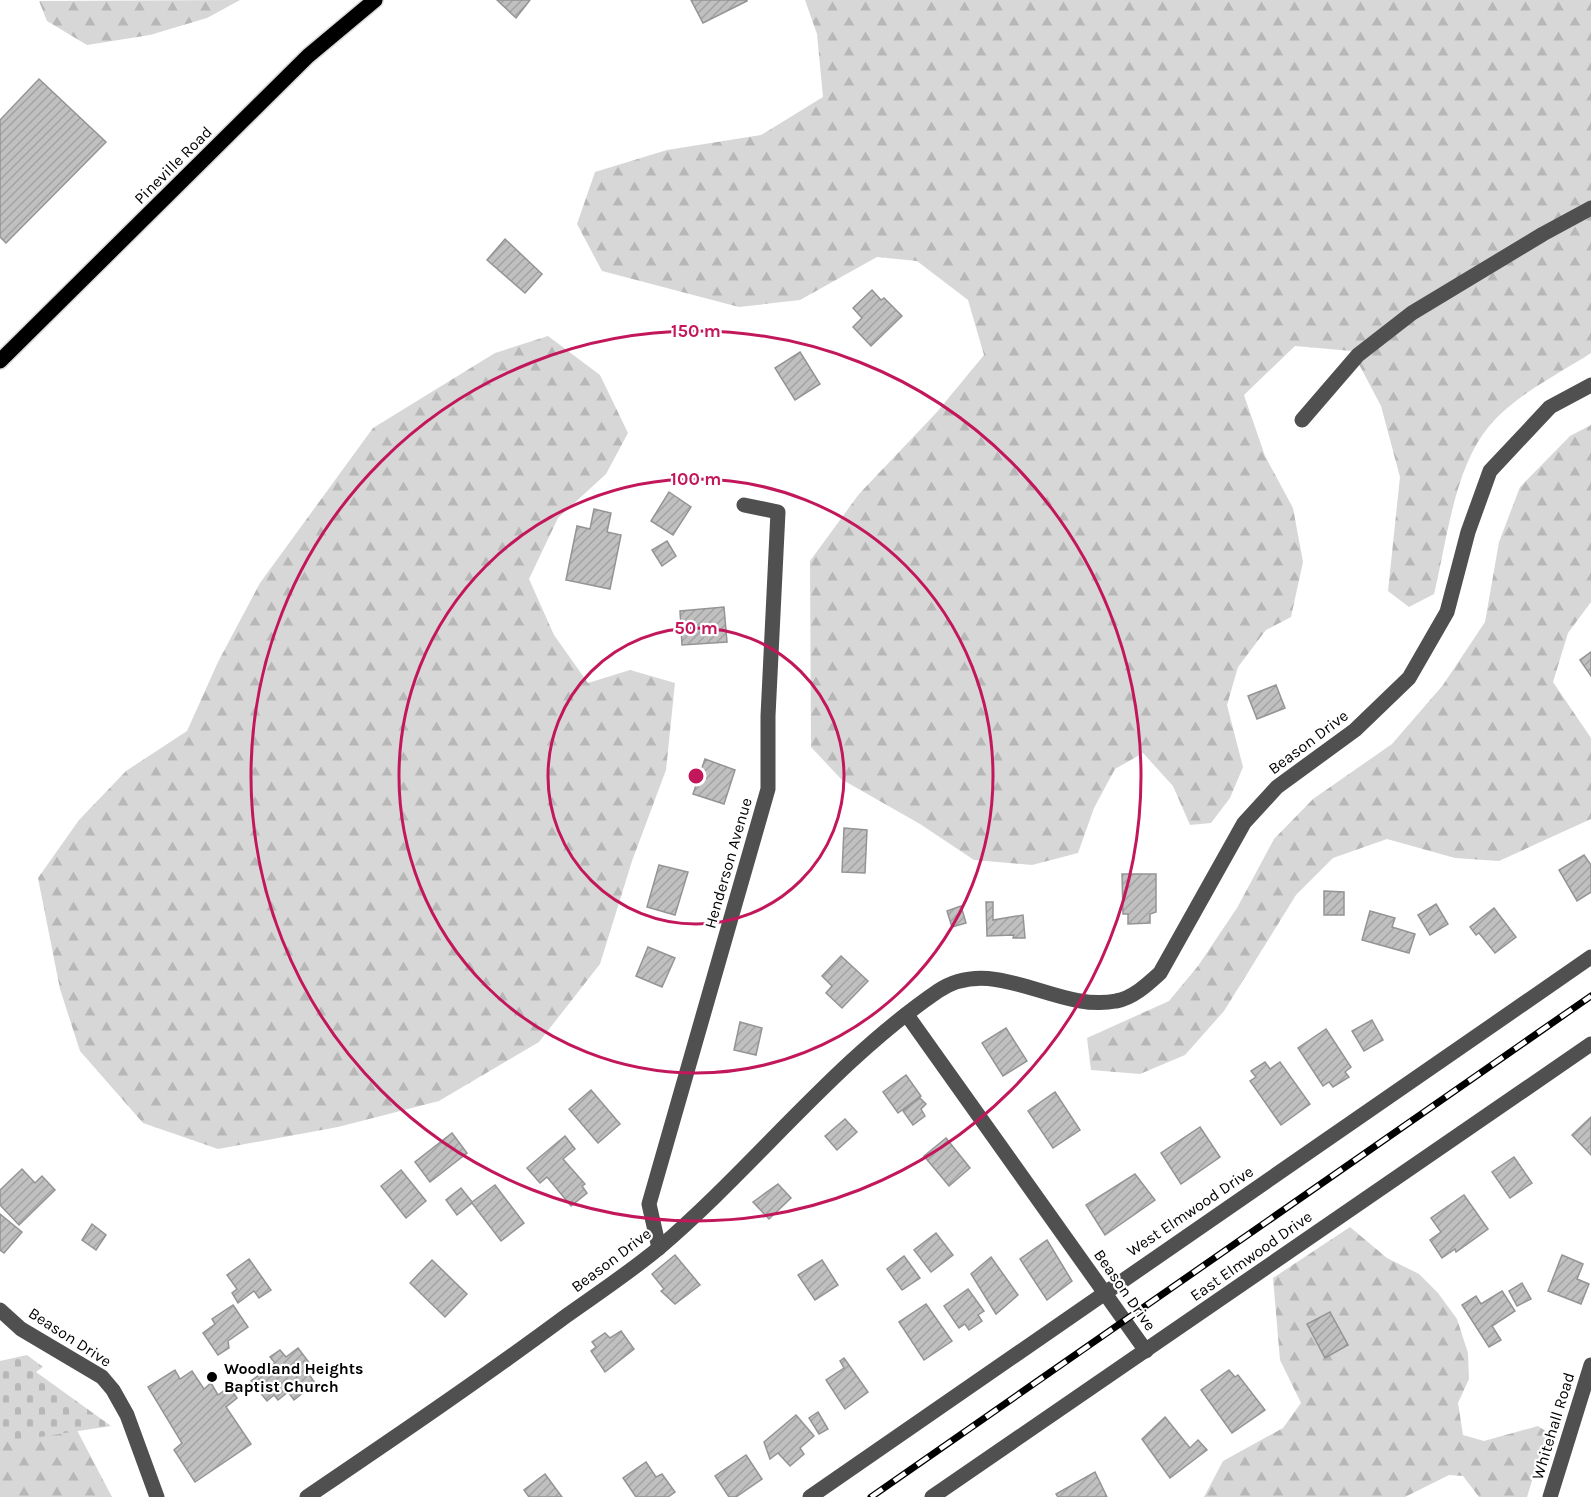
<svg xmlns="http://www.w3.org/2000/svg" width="1591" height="1497" viewBox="0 0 1591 1497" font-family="Karla,sans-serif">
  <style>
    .forest { fill: url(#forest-firs); fill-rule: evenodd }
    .cemetery { fill: url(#cemetery-stones) }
    .building { fill: url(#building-hatch); stroke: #949494; stroke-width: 1.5 }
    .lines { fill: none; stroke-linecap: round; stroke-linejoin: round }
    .major-casing { stroke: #dbdbdb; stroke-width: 18 }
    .minor { stroke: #505050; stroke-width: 15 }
    .major { stroke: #000; stroke-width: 15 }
    .rail-casing { stroke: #000; stroke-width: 7 }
    .rail { stroke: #fff; stroke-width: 4.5; stroke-dasharray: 14; stroke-linecap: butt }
    .ring { fill: none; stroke: #c2185b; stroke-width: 3 }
    .poi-dot { fill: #000; stroke: #fff; stroke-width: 2 }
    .labels { text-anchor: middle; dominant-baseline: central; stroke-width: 4.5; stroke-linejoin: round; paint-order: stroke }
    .street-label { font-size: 16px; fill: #000; stroke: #fff }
    .poi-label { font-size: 16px; font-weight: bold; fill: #000; stroke: #fff; text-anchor: start }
    .centre { fill: #c2185b; stroke: #fff; stroke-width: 3 }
    .ring-label { font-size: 18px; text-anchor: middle; font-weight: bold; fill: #c2185b; stroke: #fff; stroke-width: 4.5; stroke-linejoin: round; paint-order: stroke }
  </style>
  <defs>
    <pattern id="forest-firs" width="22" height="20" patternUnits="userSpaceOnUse" patternTransform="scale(1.5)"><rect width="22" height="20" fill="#d7d7d7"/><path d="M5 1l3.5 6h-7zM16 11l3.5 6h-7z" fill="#b7b7b7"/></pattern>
    <pattern id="cemetery-stones" width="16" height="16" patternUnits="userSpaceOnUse" patternTransform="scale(1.5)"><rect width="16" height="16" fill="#d7d7d7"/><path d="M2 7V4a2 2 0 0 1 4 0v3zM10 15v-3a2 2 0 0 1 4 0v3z" fill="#b7b7b7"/></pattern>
    <pattern id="building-hatch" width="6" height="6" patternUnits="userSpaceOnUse" patternTransform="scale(1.5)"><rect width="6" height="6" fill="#c0c0c0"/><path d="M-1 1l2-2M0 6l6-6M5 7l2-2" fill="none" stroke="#a3a3a3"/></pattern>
  </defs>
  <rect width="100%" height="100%" fill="#fff"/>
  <g class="forest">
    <polygon points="240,0 207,18 150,35 87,45 47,21 39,1"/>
    <path d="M 805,0 L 1591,0 L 1591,353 C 1557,375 1517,394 1490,425 C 1454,467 1447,541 1434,594 L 1409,607 L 1388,591 L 1400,477 L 1381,406 L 1352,351 L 1295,346 L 1244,395 L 1265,456 L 1293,508 L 1303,562 L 1291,617 L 1266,630 L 1238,667 L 1227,705 L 1243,767 L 1230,798 L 1211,823 L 1190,825 L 1173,786 L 1143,753 L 1115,769 L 1094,808 L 1078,853 L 1032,865 L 974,860 L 920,824 L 841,779 L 811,747 L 810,561 L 859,494 L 937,412 L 984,355 L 968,300 L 917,261 L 877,257 L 800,300 L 739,307 L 602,271 L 577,224 L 595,172 L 667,150 L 761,135 L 823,97 L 817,34 Z"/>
    <polygon points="548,336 600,375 628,433 606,474 558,518 529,579 554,635 588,683 630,670 675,683 666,770 632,861 600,964 539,1042 439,1101 338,1127 218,1149 143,1123 80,1051 60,989 38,878 79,820 126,771 187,731 218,662 260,583 373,428 495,353"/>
    <polygon points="1591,425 1591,602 1568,633 1553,682 1591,738 1591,819 1499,861 1455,858 1387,839 1333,858 1296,895 1224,1011 1185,1055 1140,1074 1091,1070 1087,1038 1169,1001 1198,966 1237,908 1274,839 1313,799 1392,744 1443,685 1485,622 1499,542 1520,487 1570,436"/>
    <path d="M 1350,1227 L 1387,1258 L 1419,1274 L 1438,1293 L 1457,1319 L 1468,1353 L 1469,1379 L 1458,1403 L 1463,1435 L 1484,1441 L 1538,1426 L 1547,1432 L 1527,1497 L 1479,1497 L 1463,1476 L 1449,1475 L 1405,1497 L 1204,1497 L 1223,1461 L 1283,1428 L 1301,1403 L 1280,1360 L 1273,1278 ZM 1330,1312 L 1348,1345 L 1325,1358 L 1307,1325 Z"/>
    <polygon points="0,1386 69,1415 112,1497 0,1497"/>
  </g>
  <polygon class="cemetery" points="27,1355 43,1367 36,1372 111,1426 0,1443 0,1361"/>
  <g class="building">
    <polygon points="497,0 530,0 516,18"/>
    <polygon points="691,0 747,0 747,1 703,23"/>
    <polygon points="39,79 106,142 6,243 0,237 0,120"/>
    <polygon points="505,239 542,274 525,293 487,260"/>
    <polygon points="872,290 881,300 884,298 902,316 871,346 853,327 862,318 853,308"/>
    <polygon points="800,352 820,384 795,400 775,368"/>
    <polygon points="669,492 691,507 673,535 651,521"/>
    <polygon points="594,509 611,513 607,532 621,535 610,589 566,580 577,526 590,529"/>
    <polygon points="667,541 676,556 662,566 652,550"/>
    <polygon points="724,607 727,642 682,645 680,611"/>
    <polygon points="1591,652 1591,676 1580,660"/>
    <polygon points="1276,685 1285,708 1257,719 1248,696"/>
    <polygon points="705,759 735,770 724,804 693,794"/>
    <polygon points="844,828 867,830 865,873 842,872"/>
    <polygon points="1584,855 1591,865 1591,892 1577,901 1559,870"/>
    <polygon points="659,865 688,872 675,915 647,907"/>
    <polygon points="1122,874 1156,874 1156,912 1150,914 1150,923 1128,924 1128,914 1123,914"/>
    <polygon points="1324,891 1344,892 1344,915 1324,915"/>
    <polygon points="986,902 993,902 993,920 1023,915 1025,938 1013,938 1014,935 987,936"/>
    <polygon points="1436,904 1448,924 1430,935 1418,915"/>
    <polygon points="961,906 966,923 952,927 947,911"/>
    <polygon points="1494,908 1516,937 1495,953 1479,933 1476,935 1470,927"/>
    <polygon points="1370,911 1395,918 1392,927 1415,934 1409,953 1362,940"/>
    <polygon points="648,947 675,958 662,987 636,976"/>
    <polygon points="841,956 868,981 842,1008 826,993 832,986 822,976"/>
    <polygon points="1372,1020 1383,1040 1364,1051 1352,1031"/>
    <polygon points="740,1022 762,1028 756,1055 734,1050"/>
    <polygon points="1006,1028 1027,1061 1003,1076 982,1043"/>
    <polygon points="1326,1029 1351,1067 1345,1072 1349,1077 1333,1087 1329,1082 1323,1086 1298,1048"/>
    <polygon points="1265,1062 1270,1069 1280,1062 1310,1104 1281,1125 1250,1081 1256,1077 1251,1071"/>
    <polygon points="906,1075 921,1096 898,1113 883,1092"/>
    <polygon points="591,1090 620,1124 598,1143 569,1109"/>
    <polygon points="1055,1092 1080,1130 1053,1148 1028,1111"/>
    <polygon points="920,1098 926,1104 921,1109 925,1116 913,1125 903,1111"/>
    <polygon points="1591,1117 1591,1155 1572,1135"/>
    <polygon points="845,1119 857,1132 837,1150 825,1136"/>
    <polygon points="1200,1127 1220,1157 1181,1184 1161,1153"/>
    <polygon points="452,1133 467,1153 430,1182 415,1162"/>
    <polygon points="565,1136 575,1149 563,1159 585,1184 582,1186 587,1193 571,1206 547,1177 540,1183 527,1168"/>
    <polygon points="946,1138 970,1168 949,1186 924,1156"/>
    <polygon points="1514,1157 1532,1183 1510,1198 1492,1172"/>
    <polygon points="22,1169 35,1183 42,1176 55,1190 19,1225 0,1205 0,1190"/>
    <polygon points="401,1170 426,1201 406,1218 381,1186"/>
    <polygon points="1135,1174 1155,1200 1105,1235 1086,1205"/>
    <polygon points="778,1184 791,1198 769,1219 753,1202"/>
    <polygon points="495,1185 524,1223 501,1241 472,1203 457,1215 446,1200 461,1188 472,1202"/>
    <polygon points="1464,1195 1488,1229 1456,1252 1455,1249 1442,1258 1430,1240 1441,1232 1431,1218"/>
    <polygon points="0,1214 22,1232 4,1253 0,1250"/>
    <polygon points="92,1224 106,1235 96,1250 82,1240"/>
    <polygon points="936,1233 953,1255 931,1272 914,1250"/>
    <polygon points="1047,1240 1072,1281 1047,1300 1020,1259"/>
    <polygon points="675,1255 700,1285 675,1304 661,1291 664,1289 652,1274"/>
    <polygon points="1562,1255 1583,1264 1577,1279 1589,1284 1581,1304 1548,1291"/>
    <polygon points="904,1256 920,1278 902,1290 887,1269"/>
    <polygon points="991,1257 1018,1295 996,1314 971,1274"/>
    <polygon points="249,1259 271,1290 259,1298 254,1291 238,1303 232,1293 237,1289 227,1275"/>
    <polygon points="432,1260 467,1294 445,1317 410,1283"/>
    <polygon points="822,1260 838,1285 815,1300 798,1275"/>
    <polygon points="1522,1283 1531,1299 1517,1306 1509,1291"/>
    <polygon points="968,1289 984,1311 978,1315 982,1321 969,1330 965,1324 959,1328 944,1306"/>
    <polygon points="1502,1291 1515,1311 1492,1326 1501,1340 1489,1347 1462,1305 1476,1296 1481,1304"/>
    <polygon points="926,1304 952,1341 924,1360 899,1322"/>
    <polygon points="233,1305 248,1327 228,1341 229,1348 218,1355 203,1333 215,1324 212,1319"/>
    <polygon points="1330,1312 1348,1345 1325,1358 1307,1324"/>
    <polygon points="621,1331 634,1349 605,1372 591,1351 596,1347 592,1342 605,1333 610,1338"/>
    <polygon points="298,1348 314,1369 308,1373 315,1383 294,1400 288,1392 278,1400 274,1395 267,1401 251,1381 275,1363 270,1357 280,1350 286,1357"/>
    <polygon points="844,1358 868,1392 845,1409 826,1380 844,1368 840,1361"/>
    <polygon points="175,1370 180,1379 192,1371 204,1389 211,1383 218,1395 229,1387 237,1398 226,1407 251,1444 195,1482 174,1450 182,1443 148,1387"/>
    <polygon points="1229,1370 1235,1377 1238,1375 1265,1410 1232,1433 1201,1390"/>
    <polygon points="818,1412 828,1429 819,1434 809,1418"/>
    <polygon points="796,1415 814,1436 800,1448 804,1454 790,1466 778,1453 770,1459 764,1442"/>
    <polygon points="1165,1417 1190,1448 1198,1440 1207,1450 1170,1478 1142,1439"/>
    <polygon points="746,1455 762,1479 736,1497 729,1497 715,1476"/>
    <polygon points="646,1462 656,1477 662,1474 675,1492 668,1497 636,1497 623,1478"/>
    <polygon points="1095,1472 1107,1497 1058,1497 1056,1494"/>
    <polygon points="545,1474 562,1497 529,1497 524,1490"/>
  </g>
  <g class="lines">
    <g class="major-casing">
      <polyline id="major" points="0,361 308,56 375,0"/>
    </g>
    <g class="minor">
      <polyline points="1302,420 1358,355 1412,313 1543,234 1591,208"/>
      <polyline points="907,1015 1146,1351"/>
      <polyline points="659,1248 649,1204 768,789 768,716 778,512 744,505"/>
      <polyline points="0,1310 21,1329 102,1377 113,1390 127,1415 157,1497"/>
      <path d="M 307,1497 C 394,1438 481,1379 566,1316 C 597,1294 630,1272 659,1248 C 755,1166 834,1062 938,991 C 994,953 1057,1013 1116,1001 C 1133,998 1148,984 1160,973 L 1244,823 L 1277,787 L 1355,730 L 1409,678 L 1447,612 L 1468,532 L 1490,471 L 1550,407 L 1591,385"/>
      <polyline points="810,1497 1591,957"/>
      <polyline points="932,1497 1591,1044"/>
      <polyline points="1550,1497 1591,1365"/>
    </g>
    <use href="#major" class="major"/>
    <g class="rail-casing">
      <polyline id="rail" points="871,1497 1591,996"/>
    </g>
    <use href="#rail" class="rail"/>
  </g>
  <g class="ring">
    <circle cx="696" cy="776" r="148"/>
    <circle cx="696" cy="776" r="297"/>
    <circle cx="696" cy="776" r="445"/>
  </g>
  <circle class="poi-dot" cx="212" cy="1377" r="6"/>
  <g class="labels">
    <g class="street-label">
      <text transform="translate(173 165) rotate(-45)">Pineville Road</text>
      <text transform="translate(1308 742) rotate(-37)">Beason Drive</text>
      <text transform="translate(728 863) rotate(-74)">Henderson Avenue</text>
      <text transform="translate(1190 1211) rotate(-34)">West Elmwood Drive</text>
      <text transform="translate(1251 1256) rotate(-35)">East Elmwood Drive</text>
      <text transform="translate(611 1260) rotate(-37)">Beason Drive</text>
      <text transform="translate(1125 1290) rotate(55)">Beason Drive</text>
      <text transform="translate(70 1337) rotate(33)">Beason Drive</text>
      <text transform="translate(1553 1426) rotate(-73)">Whitehall Road</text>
    </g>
    <g class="poi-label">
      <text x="224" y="1368">Woodland Heights<tspan x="224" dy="18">Baptist Church</tspan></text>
    </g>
  </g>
  <circle cx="696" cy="776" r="9" class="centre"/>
  <g class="ring-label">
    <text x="696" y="337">150 m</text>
    <text x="696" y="485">100 m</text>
    <text x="696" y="634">50 m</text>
  </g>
</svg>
